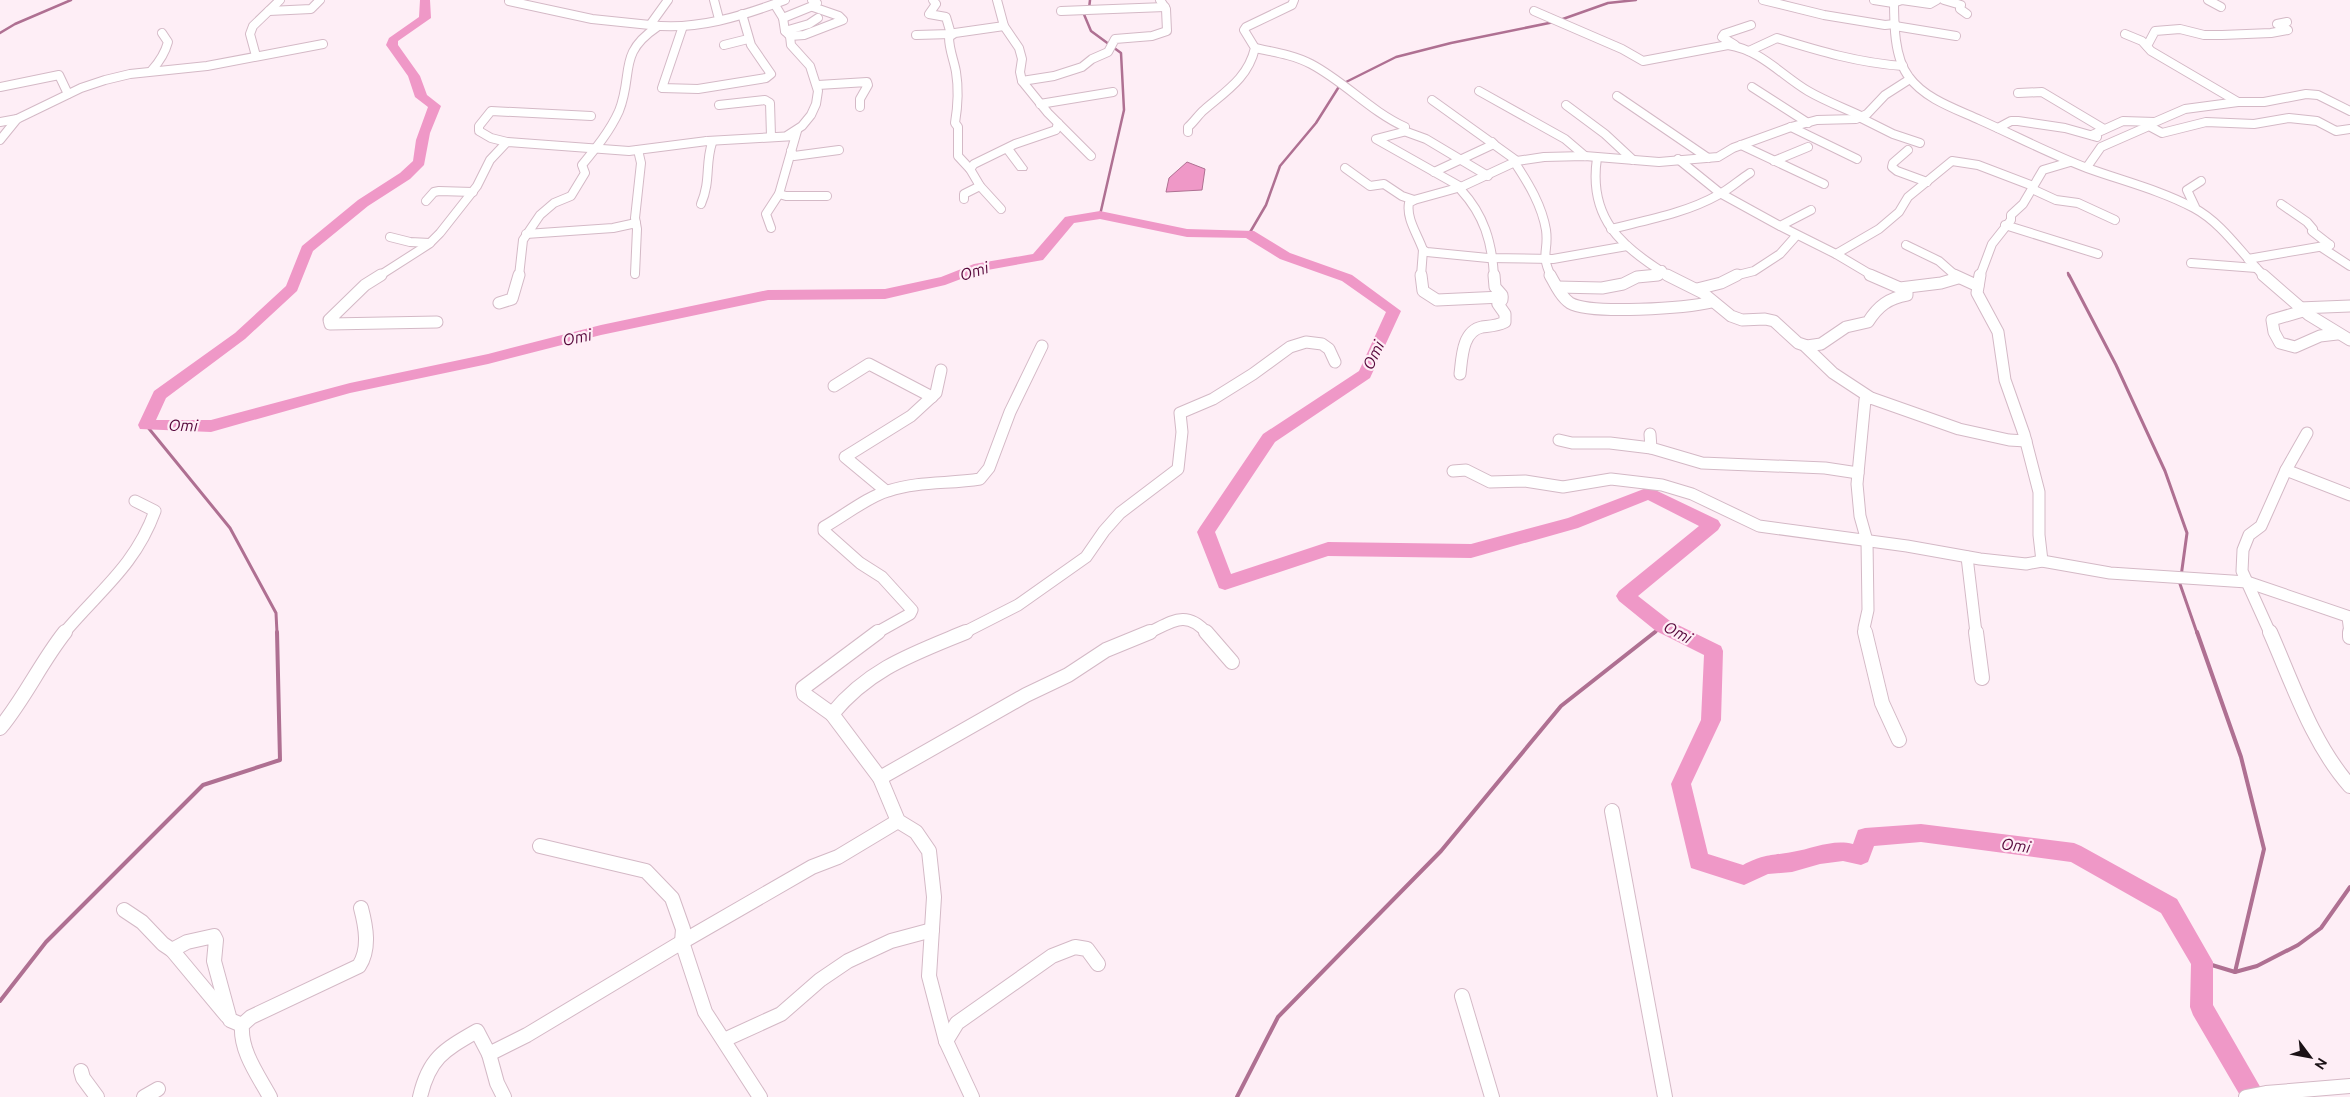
<svg xmlns="http://www.w3.org/2000/svg" width="2350" height="1097" viewBox="0 0 2350 1097" font-family="Ubuntu,sans-serif">
  <style>
    .water { fill: #ef98c7; stroke: #af7092 }
    .lines { fill: none; stroke-linecap: round; stroke-linejoin: round }
    .stream-far2 { stroke: #af7092; stroke-width: 2.5 }
    .stream-far1 { stroke: #af7092; stroke-width: 3 }
    .stream { stroke: #af7092; stroke-width: 4 }
    .river { fill: #ef98c7; fill-rule: evenodd }
    .minor-far2-casing { stroke: #d4b9c6; stroke-width: 10 }
    .minor-far1-casing { stroke: #d4b9c6; stroke-width: 13 }
    .minor-casing { stroke: #d4b9c6; stroke-width: 16 }
    .tertiary-casing { stroke: #d4b9c6; stroke-width: 2 }
    .minor-far2 { stroke: #fff; stroke-width: 8 }
    .minor-far1 { stroke: #fff; stroke-width: 11 }
    .minor { stroke: #fff; stroke-width: 14 }
    .tertiary { fill: #fff; fill-rule: evenodd }
    .labels { text-anchor: middle; dominant-baseline: central; stroke-width: 4.5; stroke-linejoin: round; paint-order: stroke }
    .water-label { font-size: 16px; font-style: italic; fill: #56083b; stroke: #feeef6 }
  </style>
  <rect width="100%" height="100%" fill="#feeef6"/>
  <polygon class="water" points="1187,162 1205,169 1202,190 1166,192 1169,178"/>
  <g class="lines">
    <g class="stream-far2">
      <polyline points="1089,9 1090,0"/>
      <polyline points="1083,12 1091,31 1121,53 1124,110 1100,215"/>
      <polyline points="1560,20 1608,3 1636,0"/>
      <polyline points="0,33 15,24 71,0"/>
      <polyline points="1249,234 1266,205 1280,166 1316,123 1340,85 1396,57 1451,43 1554,22"/>
      <polyline points="2068,273 2069,276"/>
    </g>
    <g class="stream-far1">
      <polyline points="2069,275 2116,365 2165,471 2187,533 2180,584 2197,633"/>
      <polyline points="146,425 230,528 276,613 277,633"/>
      <polyline points="1654,633 1663,626"/>
    </g>
    <g class="stream">
      <polyline points="2197,632 2241,757 2264,849 2235,972"/>
      <polyline points="2202,962 2235,972 2257,966 2298,945 2321,928 2350,887"/>
      <polyline points="0,1001 46,942 203,785 280,760 277,632"/>
      <polyline points="1237,1097 1278,1017 1441,851 1561,706 1655,632"/>
    </g>
    <path class="river" d="M 420,0 L 430,0 L 431,18 L 398,41 L 398,45 L 420,76 L 427,95 L 441,106 L 430,133 L 424,165 L 410,179 L 368,206 L 313,251 L 297,291 L 245,339 L 166,398 L 156,420 L 211,420 L 350,383 L 488,354 L 601,325 L 768,290 L 885,289 L 941,277 L 974,264 L 1033,254 L 1065,217 L 1070,216 L 1100,211 L 1187,229 L 1254,231 L 1290,253 L 1352,275 L 1401,311 L 1370,378 L 1275,442 L 1215,532 L 1231,574 L 1328,542 L 1471,544 L 1568,518 L 1649,487 L 1718,520 L 1721,525 L 1718,530 L 1638,596 L 1670,621 L 1721,646 L 1723,651 L 1721,720 L 1691,784 L 1708,854 L 1743,865 C 1765,854 1769,856 1792,852 C 1813,849 1831,839 1853,844 L 1858,830 L 1865,828 L 1921,824 L 2074,843 L 2081,846 L 2177,899 L 2213,962 L 2213,1005 L 2266,1097 L 2241,1097 L 2193,1015 L 2190,1007 L 2191,964 L 2161,913 L 2071,862 L 1921,842 L 1874,846 L 1868,862 L 1861,865 L 1843,861 L 1820,864 L 1792,872 L 1768,874 L 1744,885 L 1691,868 L 1671,784 L 1701,720 L 1704,655 L 1656,631 L 1619,601 L 1616,596 L 1619,591 L 1699,526 L 1648,500 L 1578,528 L 1471,558 L 1328,556 L 1225,590 L 1219,588 L 1197,532 L 1200,527 L 1263,434 L 1359,371 L 1386,312 L 1342,281 L 1280,259 L 1246,238 L 1187,237 L 1100,219 L 1074,223 L 1043,260 L 982,271 L 945,285 L 885,299 L 768,300 L 601,335 L 488,364 L 350,393 L 211,432 L 140,429 L 138,425 L 154,391 L 235,333 L 286,286 L 302,246 L 358,200 L 400,173 L 413,161 L 416,140 L 428,107 L 415,97 L 408,76 L 386,45 L 389,38 L 419,17 Z"/>
    <g class="minor-far2-casing">
      <g id="minor-far2">
        <path d="M 668,0 L 650,25 C 695,31 743,16 785,0"/>
        <polyline points="714,0 719,19"/>
        <polyline points="997,0 1004,26 1019,48 1022,59 1020,72 1022,81 1048,113 1091,156"/>
        <polyline points="1763,0 1824,15 1885,25 1895,24"/>
        <polyline points="1874,0 1893,3 1902,0 1930,4 1937,0"/>
        <path d="M 1894,0 C 1894,23 1894,58 1909,77 C 1925,99 1956,109 1980,120 C 2016,136 2050,154 2087,168 C 2123,181 2160,190 2194,208 C 2222,223 2241,253 2264,276"/>
        <polyline points="1944,0 1961,5 1960,9 1967,14"/>
        <polyline points="2208,0 2221,7"/>
        <polyline points="509,1 592,19 650,25"/>
        <polyline points="775,5 783,18 785,31 790,36 791,45 810,66 818,91 816,104 811,115 802,126 788,135"/>
        <polyline points="269,11 311,9 320,0"/>
        <polyline points="1061,11 1165,7"/>
        <path d="M 1534,11 L 1622,49 L 1643,61 L 1728,45 C 1761,50 1781,75 1808,91 C 1825,101 1844,108 1861,116"/>
        <polyline points="783,18 815,5"/>
        <polyline points="683,26 662,88 698,89 766,78 771,74 751,45 742,14"/>
        <polyline points="1895,26 1956,36"/>
        <polyline points="785,31 809,24 818,18"/>
        <polyline points="2125,34 2142,41 2151,51 2238,102 2264,102 2306,94 2318,95 2350,111"/>
        <polyline points="916,35 951,34 946,17 929,14 936,4 933,0"/>
        <polyline points="790,36 804,35 843,20 839,16 813,7 817,3 812,0"/>
        <polyline points="724,45 748,39"/>
        <polyline points="1735,45 1722,37 1724,34 1751,25"/>
        <polyline points="2147,46 2155,31 2180,29 2204,35 2222,35 2271,33 2288,30 2277,24 2287,22"/>
        <path d="M 1255,48 C 1274,52 1294,55 1311,64 C 1345,82 1370,111 1405,127 L 1403,132 L 1376,139 L 1461,187 L 1461,190 C 1484,215 1492,242 1494,276"/>
        <path d="M 1749,51 L 1777,38 C 1819,51 1859,63 1903,66"/>
        <polyline points="256,56 250,34 253,26 280,0"/>
        <path d="M 152,70 C 160,61 165,53 168,42 L 162,33"/>
        <polyline points="1022,81 1054,76 1082,67 1092,59 1108,52 1115,39 1152,36 1167,31 1166,9 1160,0"/>
        <polyline points="818,85 867,82 868,85 860,99 860,107"/>
        <polyline points="0,87 59,75 68,94"/>
        <polyline points="1752,87 1808,123"/>
        <polyline points="1479,91 1565,139 1585,156"/>
        <polyline points="2018,93 2042,92 2104,129"/>
        <polyline points="1617,96 1708,158"/>
        <polyline points="1432,100 1517,161"/>
        <polyline points="1040,104 1113,92"/>
        <polyline points="719,105 765,100 770,103 771,136"/>
        <polyline points="1566,105 1605,134 1633,160"/>
        <polyline points="1859,117 1893,134 1920,143"/>
        <polyline points="0,122 17,119"/>
        <polyline points="1791,127 1857,159"/>
        <polyline points="1998,128 2011,121 2018,121 2065,128 2097,137"/>
        <polyline points="1404,131 1426,139 1488,176"/>
        <path d="M 1188,132 L 1188,127 C 1194,122 1198,115 1204,110 C 1226,91 1248,78 1255,48 L 1244,30 L 1246,27 L 1292,5 L 1294,0"/>
        <polyline points="2092,135 2123,121 2155,122 2185,109 2238,102"/>
        <polyline points="0,140 17,119 81,88 105,80 130,74 207,66 323,44"/>
        <polyline points="507,142 491,138 479,131 479,126 491,111 591,116"/>
        <polyline points="1741,145 1824,184"/>
        <polyline points="1908,150 1893,163 1892,167 1897,171 1927,182"/>
        <polyline points="791,151 794,156 839,150"/>
        <path d="M 1597,158 C 1588,218 1621,247 1669,276"/>
        <polyline points="1678,159 1720,193 1780,226 1811,210"/>
        <polyline points="1774,161 1808,147"/>
        <path d="M 1515,163 C 1529,184 1542,206 1546,230 C 1549,251 1540,253 1551,276"/>
        <polyline points="2087,167 2101,147 2149,126 2162,133 2206,122 2254,124 2289,118 2317,121 2336,131 2350,129"/>
        <polyline points="1345,168 1370,186 1384,184 1402,196 1414,200"/>
        <path d="M 970,169 L 958,156 L 958,127 L 955,123 C 958,105 959,90 956,72 C 954,60 949,50 949,37 L 955,33 L 1004,26"/>
        <polyline points="1434,172 1494,144 1492,142"/>
        <polyline points="2032,189 2056,200 2078,203 2115,220"/>
        <polyline points="779,194 786,196 827,196"/>
        <polyline points="964,199 964,194 980,186"/>
        <polyline points="426,201 434,192 439,191 473,192"/>
        <path d="M 701,204 C 711,181 705,164 712,143 L 707,141"/>
        <polyline points="2281,204 2307,222 2313,229 2312,231 2330,245"/>
        <polyline points="2195,207 2187,190 2201,181"/>
        <polyline points="1001,209 980,186 970,169 974,164 1015,144 1056,130 1058,123"/>
        <polyline points="2005,225 2098,254"/>
        <polyline points="1782,227 1836,254 1879,229 1899,212 1908,197 1952,161 1978,165 2033,186"/>
        <polyline points="771,228 766,214 779,194 797,131"/>
        <path d="M 1611,229 C 1647,220 1686,213 1718,195 C 1730,189 1739,180 1750,173"/>
        <polyline points="526,234 613,228 636,223"/>
        <polyline points="390,237 410,242 430,243"/>
        <polyline points="1906,245 1939,261 1956,276"/>
        <path d="M 1627,246 L 1553,259 L 1488,258 L 1427,252 L 1423,250 C 1418,235 1406,219 1409,203 L 1414,200 L 1461,187 L 1517,161 L 1544,157 L 1585,156 L 1659,162 L 1718,157 L 1733,148 L 1791,127 L 1817,120 L 1856,119 L 1867,114 L 1885,95 L 1910,79"/>
        <polyline points="2321,247 2350,266"/>
        <polyline points="1836,254 1873,276"/>
        <polyline points="2248,259 2330,245"/>
        <polyline points="2191,263 2256,268"/>
        <polyline points="635,274 637,229 635,218 641,163 638,150"/>
        <polyline points="379,276 429,244 440,233 477,186 490,160 507,142 629,151 707,141 795,136"/>
        <path d="M 519,276 L 523,240 L 540,215 L 554,203 L 571,196 L 585,173 L 582,165 C 596,148 610,131 619,111 C 634,73 617,54 657,27"/>
        <polyline points="1421,276 1423,250"/>
        <polyline points="1649,276 1658,275 1662,270"/>
        <polyline points="1734,276 1754,271 1780,254 1796,236"/>
        <polyline points="1980,276 1992,244 2011,220 2011,215 2023,204 2043,170 2070,162"/>
      </g>
    </g>
    <g class="minor-far1-casing">
      <g id="minor-far1">
        <polyline points="381,275 365,285 329,320 330,324 437,322"/>
        <polyline points="1421,275 1423,291 1437,300 1502,297"/>
        <path d="M 1550,275 C 1555,284 1561,297 1570,303 C 1591,315 1687,308 1712,302"/>
        <path d="M 1667,275 L 1703,293 L 1731,316 L 1742,320 L 1765,319 L 1774,321 L 1798,343 L 1807,346 L 1821,344 L 1846,327 L 1868,322 C 1878,306 1889,298 1907,295 L 1907,289"/>
        <polyline points="1870,275 1900,288 1941,283 1958,278"/>
        <polyline points="1954,275 1978,286"/>
        <polyline points="1980,275 1977,293 1998,332 2005,380 2024,434 2039,492 2039,535 2042,561"/>
        <polyline points="2263,275 2309,315 2350,340"/>
        <polyline points="1557,287 1602,288 1623,284 1637,277 1658,275"/>
        <polyline points="1697,289 1721,283 1737,275"/>
        <polyline points="499,303 512,299 519,275"/>
        <polyline points="2299,308 2350,306"/>
        <polyline points="2303,311 2272,320 2274,332 2280,343 2295,347 2320,336 2337,334"/>
        <polyline points="1805,346 1833,373 1871,398 1959,429 2009,440 2026,441"/>
        <path d="M 1460,374 C 1462,358 1462,331 1482,327 C 1490,326 1497,326 1505,322 L 1505,314 L 1498,304 L 1502,300 L 1502,295 L 1495,287 L 1494,275"/>
        <polyline points="834,386 869,364 932,397"/>
        <polyline points="2307,433 2286,470 2350,495"/>
        <polyline points="1650,434 1651,448 1702,463 1825,468 1858,473"/>
        <polyline points="1559,440 1572,443 1610,443 1651,448"/>
        <polyline points="1453,471 1466,470 1490,482 1525,481 1563,487 1611,479 1662,485 1692,494 1759,526 1907,546 1980,559 2026,564 2042,561 2110,573 2247,582 2350,617"/>
        <polyline points="886,491 845,457 911,416 936,393 941,370"/>
        <polyline points="1967,557 1976,633"/>
        <polyline points="2348,617 2350,633"/>
        <path d="M 64,633 C 99,591 135,566 155,511 L 135,501"/>
        <path d="M 876,633 L 910,614 L 912,610 L 882,577 L 860,563 L 824,531 L 824,527 C 842,517 869,496 888,491 C 918,481 949,484 980,479 L 989,468 L 1010,412 L 1042,346"/>
        <polyline points="963,633 1018,605 1086,557 1104,531 1120,513 1178,469 1182,432 1180,413 1213,399 1253,374 1290,347 1306,342 1322,344 1329,349 1335,362"/>
        <path d="M 1148,633 C 1172,622 1186,609 1207,633"/>
        <polyline points="1865,633 1864,628 1868,610 1867,541 1860,516 1857,484 1865,400 1871,398"/>
        <polyline points="2270,633 2242,571 2243,550 2249,535 2261,526 2286,470"/>
      </g>
    </g>
    <g class="minor-casing">
      <g id="minor">
        <polyline points="878,632 803,688 804,694 832,714 880,778 898,821 916,832 929,851 934,897 929,976 946,1041 972,1097"/>
        <polyline points="1206,632 1232,662"/>
        <polyline points="1865,632 1882,703 1899,740"/>
        <polyline points="1976,632 1982,678"/>
        <path d="M 2270,632 C 2293,684 2312,743 2350,786"/>
        <polyline points="2350,632 2350,637"/>
        <path d="M 832,714 C 870,668 913,654 966,632"/>
        <path d="M 0,728 C 25,698 41,662 65,632"/>
        <polyline points="880,778 1026,695 1068,675 1106,650 1150,632"/>
        <polyline points="1612,811 1665,1097"/>
        <polyline points="540,846 646,871 672,898 683,929 682,942 812,867 838,857 898,821"/>
        <polyline points="124,910 142,922 163,944 172,950 187,942 214,936 216,940 214,961 230,1020 242,1025"/>
        <polyline points="172,950 227,1016"/>
        <polyline points="1462,996 1492,1097"/>
        <polyline points="724,1040 781,1014 820,980 848,961 891,941 932,930"/>
        <polyline points="946,1041 957,1023 1052,956 1075,947 1087,949 1098,964"/>
        <polyline points="489,1054 497,1083 504,1097"/>
        <polyline points="81,1071 83,1078 97,1097"/>
        <polyline points="144,1097 158,1089"/>
        <path d="M 270,1097 C 258,1075 240,1051 242,1025 L 251,1017 L 359,966 C 370,949 366,927 361,908"/>
        <path d="M 420,1097 C 429,1058 444,1050 477,1031 L 489,1054 L 527,1035 L 682,942 L 705,1012 L 760,1097"/>
        <polyline points="2246,1097 2266,1093 2350,1086"/>
      </g>
    </g>
    <g class="tertiary-casing">
      <polygon id="tertiary" points="1007,145 1011,146 1027,168 1026,170 1018,170 1003,150 1002,148"/>
    </g>
    <use href="#minor-far2" class="minor-far2"/>
    <use href="#minor-far1" class="minor-far1"/>
    <use href="#minor" class="minor"/>
    <use href="#tertiary" class="tertiary"/>
  </g>
  <g class="labels">
    <g class="water-label">
      <text transform="translate(974 271) rotate(-17)">Omi</text>
      <text transform="translate(577 337) rotate(-12)">Omi</text>
      <text transform="translate(1373 355) rotate(-64)">Omi</text>
      <text transform="translate(183 425) rotate(1)">Omi</text>
      <text transform="translate(1678 632) rotate(28)">Omi</text>
      <text transform="translate(2016 845) rotate(8)">Omi</text>
    </g>
  </g>
  <g transform="translate(2310 1057) rotate(122)" stroke="#feeef6" stroke-width="4" paint-order="stroke">
  <path d="M0-4L9 19L0 12L-9 19Z" fill="#1b1216"/>
  <text y="-8" font-size="14" font-weight="bold" text-anchor="middle" fill="#1b1216">N</text>
  </g>
</svg>
